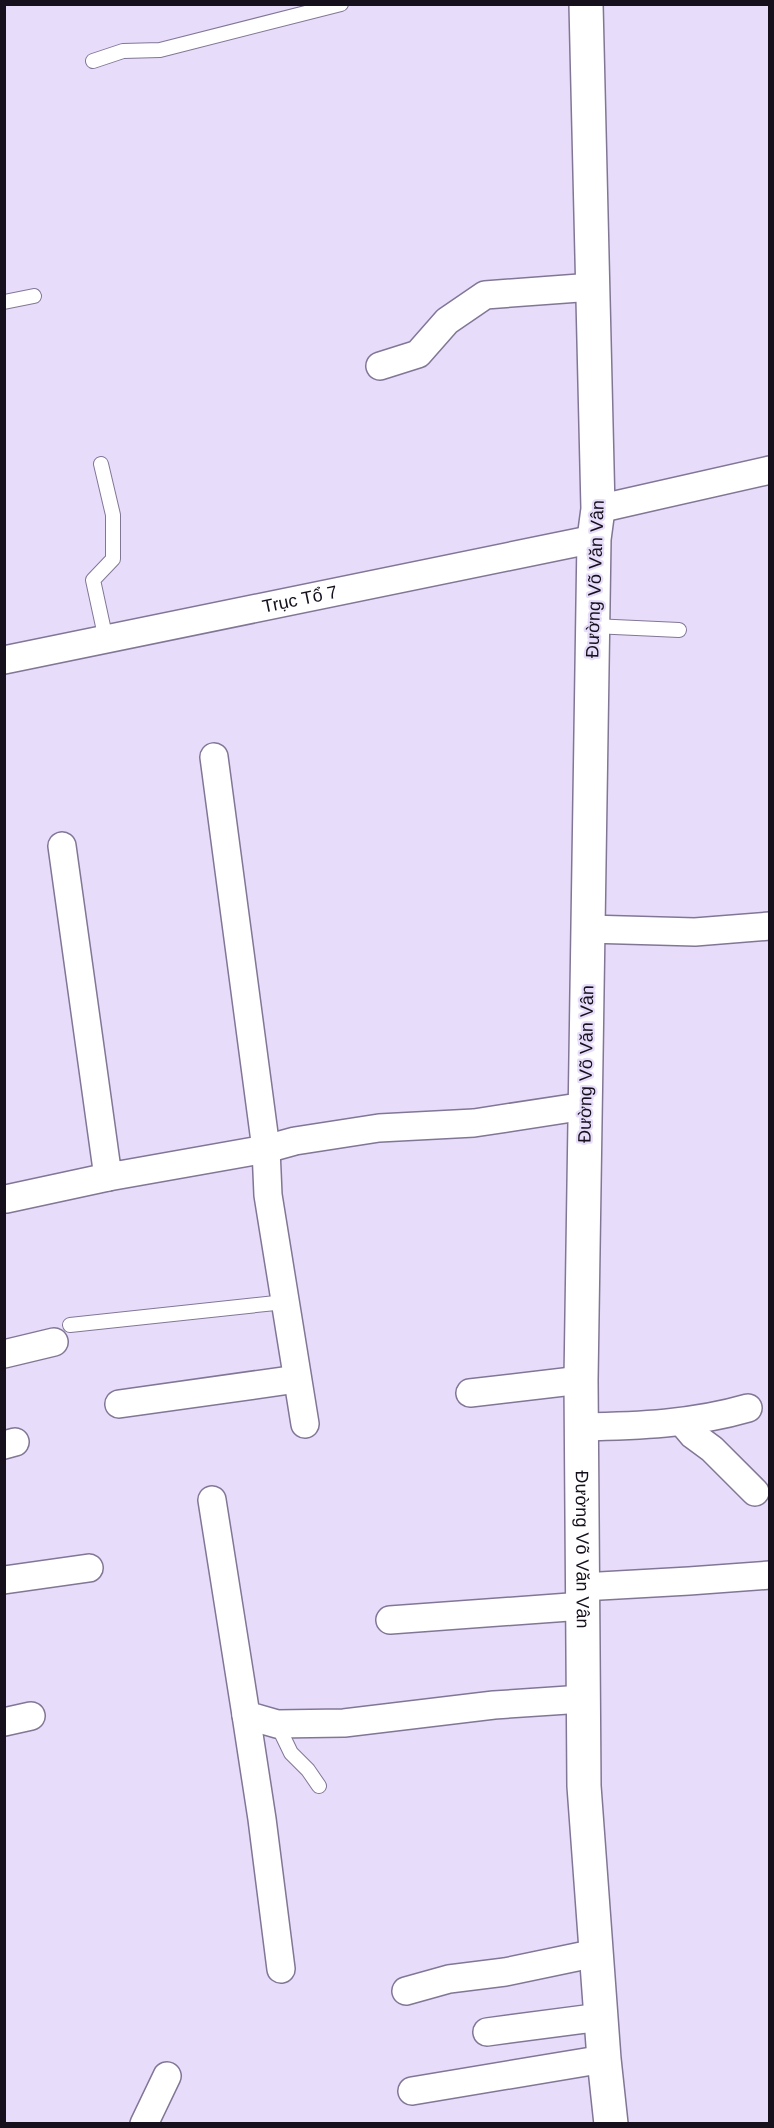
<svg xmlns="http://www.w3.org/2000/svg" width="774" height="2128" viewBox="0 0 774 2128" font-family="Arial,sans-serif">
  <style>
    .lines { fill: none; stroke-linecap: round; stroke-linejoin: round }
    .service-casing { stroke: #827696; stroke-width: 16 }
    .minor-casing { stroke: #827696; stroke-width: 30 }
    .tertiary-casing { stroke: #827696; stroke-width: 36 }
    .service { stroke: #fff; stroke-width: 14 }
    .minor { stroke: #fff; stroke-width: 27 }
    .tertiary { stroke: #fff; stroke-width: 33 }
    .labels { text-anchor: middle; dominant-baseline: central; stroke-width: 4.5; stroke-linejoin: round; paint-order: stroke }
    .street-label { font-size: 18px; fill: #15101c; stroke: #e7ddfa }
  </style>
  <rect width="100%" height="100%" fill="#e7ddfa"/>
  <g class="lines">
    <g class="service-casing">
      <g id="service">
        <polyline points="93,61 123,51 160,50 341,4"/>
        <polyline points="4,302 34,296"/>
        <polyline points="101,464 113,515 113,559 93,580 106,640"/>
        <polyline points="593,626 679,630"/>
        <polyline points="70,1325 285,1302"/>
        <polyline points="277,1724 291,1753 308,1770 319,1786"/>
      </g>
    </g>
    <g class="minor-casing">
      <g id="minor">
        <polyline points="380,366 418,354 447,321 485,295 593,287"/>
        <polyline points="598,509 770,470"/>
        <path id="s1" d="M 4,660 L 594,539"/>
        <polyline points="214,757 266,1149 268,1195 305,1424"/>
        <polyline points="62,846 108,1177 266,1149 295,1141 379,1128 474,1123 585,1106"/>
        <polyline points="588,929 695,932 770,926"/>
        <polyline points="6,1199 108,1177"/>
        <polyline points="4,1354 54,1342"/>
        <polyline points="470,1393 581,1380"/>
        <polyline points="119,1404 297,1379"/>
        <polyline points="682,1422 693,1435 712,1449 755,1492"/>
        <path d="M 581,1427 C 638,1426 693,1424 748,1408"/>
        <polyline points="4,1445 15,1442"/>
        <polyline points="212,1500 246,1715 277,1724 344,1723 494,1705 583,1699"/>
        <polyline points="4,1580 89,1568"/>
        <polyline points="582,1587 689,1581 770,1575"/>
        <polyline points="390,1620 583,1606"/>
        <polyline points="246,1715 262,1819 281,1969"/>
        <polyline points="4,1722 31,1716"/>
        <polyline points="406,1991 449,1979 505,1972 596,1953"/>
        <polyline points="487,2032 601,2017"/>
        <polyline points="412,2091 604,2059"/>
        <polyline points="144,2124 167,2076"/>
      </g>
    </g>
    <g class="tertiary-casing">
      <g id="tertiary">
        <path id="s2" d="M 586,4 L 598,509 L 594,539 L 581,1380 L 584,1786 L 604,2059 L 611,2124"/>
      </g>
    </g>
    <use href="#service" class="service"/>
    <use href="#minor" class="minor"/>
    <use href="#tertiary" class="tertiary"/>
  </g>
  <g class="labels">
    <g class="street-label">
      <text transform="translate(595 579) rotate(-88)">Đường Võ Văn Vân</text>
      <text stroke="none"><textPath href="#s1" startOffset="302">Trục Tổ 7</textPath></text>
      <text transform="translate(586 1064) rotate(-89)">Đường Võ Văn Vân</text>
      <text stroke="none"><textPath href="#s2" startOffset="1546">Đường Võ Văn Vân</textPath></text>
    </g>
  </g>
  <rect width="774" height="2128" fill="none" stroke="#15101c" stroke-width="12"/>
</svg>
